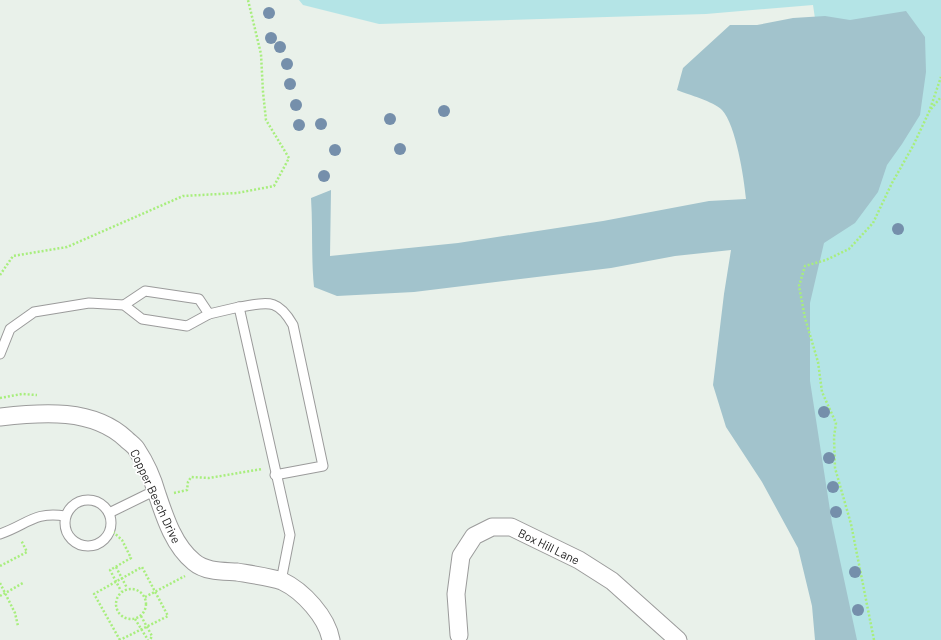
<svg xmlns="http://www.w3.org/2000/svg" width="941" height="640" viewBox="0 0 941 640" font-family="Barlow,sans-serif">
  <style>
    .grass { fill: #b4e4e6 }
    .forest { fill: #a2c3cc }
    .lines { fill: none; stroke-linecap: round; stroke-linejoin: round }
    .lane-casing { stroke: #9b9b9b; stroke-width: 11 }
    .street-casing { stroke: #9b9b9b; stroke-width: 19 }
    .path { stroke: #a8ee7d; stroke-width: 2.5; stroke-dasharray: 2 2; stroke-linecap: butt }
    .lane { stroke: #fff; stroke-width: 9 }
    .street { stroke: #fff; stroke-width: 17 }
    .tree { fill: #758fab }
    .labels { text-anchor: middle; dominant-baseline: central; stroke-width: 3.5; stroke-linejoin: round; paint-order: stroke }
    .street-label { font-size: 12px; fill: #212121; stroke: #fff }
  </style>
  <rect width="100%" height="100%" fill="#e9f1ea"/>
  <polygon class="grass" points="299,0 941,0 941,640 838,640 794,486 820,52 813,5 706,14 379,24 303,5"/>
  <path class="forest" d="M 906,11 L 925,37 L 926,72 L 920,115 L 902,144 L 887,165 L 878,192 L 855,223 L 824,243 L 810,303 L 810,381 L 832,523 L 857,640 L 815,640 L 812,606 L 798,548 L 762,482 L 726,427 L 713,385 L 724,294 L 731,250 L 675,256 L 611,268 L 414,292 L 337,296 L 314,287 C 311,257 313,228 311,198 L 331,190 L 330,256 L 458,243 L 603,221 L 709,201 L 746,199 C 744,178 736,125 722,110 C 713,101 689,95 677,90 L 683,68 L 730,25 L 757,25 L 793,18 L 825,16 L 850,20 Z"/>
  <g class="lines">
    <g class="lane-casing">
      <g id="lane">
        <polyline points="124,305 145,291 199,299 209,314 239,307 290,535 281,581"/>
        <path d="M 239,307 C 267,303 277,297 293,325 L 323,466 L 275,475"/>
        <polyline points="0,354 10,329 34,312 89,303 124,305 142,319 187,326 209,314"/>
        <circle cx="88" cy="523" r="23"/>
        <polyline points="109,513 156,490"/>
        <path d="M 0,534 C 27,525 34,511 65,516"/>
      </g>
    </g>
    <g class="street-casing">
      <g id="street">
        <path d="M 0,417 C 42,412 93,408 126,439 C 130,443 135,446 137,450 C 145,462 153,480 157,494 C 165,518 174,546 194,562 C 206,572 223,571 237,572 C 249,574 271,577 282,581 C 303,591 327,617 331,640"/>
        <polyline points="459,635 456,594 461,556 474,536 492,527 511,527 579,560 612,581 678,640"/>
      </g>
    </g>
    <g class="path">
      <polyline points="931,109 941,97"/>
      <polyline points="0,275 13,256 67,247 183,196 237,193 274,186 289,158 266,120 263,92 261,54 248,0"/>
      <polyline points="0,398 22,394 37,395"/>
      <polyline points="174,493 187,490 188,482 191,477 209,478 262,469"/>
      <polyline points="110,529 122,540 131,558 110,570 121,591"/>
      <polyline points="0,566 27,552 21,540"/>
      <polyline points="116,567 127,588"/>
      <polyline points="0,583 15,613 18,626"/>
      <circle cx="131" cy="604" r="15"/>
      <polyline points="0,596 23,583"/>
      <polyline points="145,597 185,576"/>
      <polyline points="141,616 152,636 150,640"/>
      <polyline points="135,619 148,640"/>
      <polyline points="120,640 94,594 142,567 168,616 120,640"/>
      <polyline points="874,640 851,524 835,468 834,437 836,423 822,392 818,362 805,318 799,286 805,266 826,260 849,249 873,223 892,183 913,146 929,112 941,77"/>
    </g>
    <use href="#lane" class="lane"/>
    <use href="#street" class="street"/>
  </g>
  <g class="tree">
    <circle cx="269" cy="13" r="6"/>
    <circle cx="271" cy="38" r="6"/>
    <circle cx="280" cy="47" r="6"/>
    <circle cx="287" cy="64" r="6"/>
    <circle cx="290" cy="84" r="6"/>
    <circle cx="296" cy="105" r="6"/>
    <circle cx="444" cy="111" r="6"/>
    <circle cx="390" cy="119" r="6"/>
    <circle cx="321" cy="124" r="6"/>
    <circle cx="299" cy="125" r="6"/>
    <circle cx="400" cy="149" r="6"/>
    <circle cx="335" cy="150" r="6"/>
    <circle cx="324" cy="176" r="6"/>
    <circle cx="898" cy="229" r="6"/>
    <circle cx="824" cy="412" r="6"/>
    <circle cx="829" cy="458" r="6"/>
    <circle cx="833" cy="487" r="6"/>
    <circle cx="836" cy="512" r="6"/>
    <circle cx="855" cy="572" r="6"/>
    <circle cx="858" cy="610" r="6"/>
  </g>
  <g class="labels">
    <g class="street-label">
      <text transform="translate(156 496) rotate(65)">Copper Beech Drive</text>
      <text transform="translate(549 546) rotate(26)">Box Hill Lane</text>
    </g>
  </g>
</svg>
